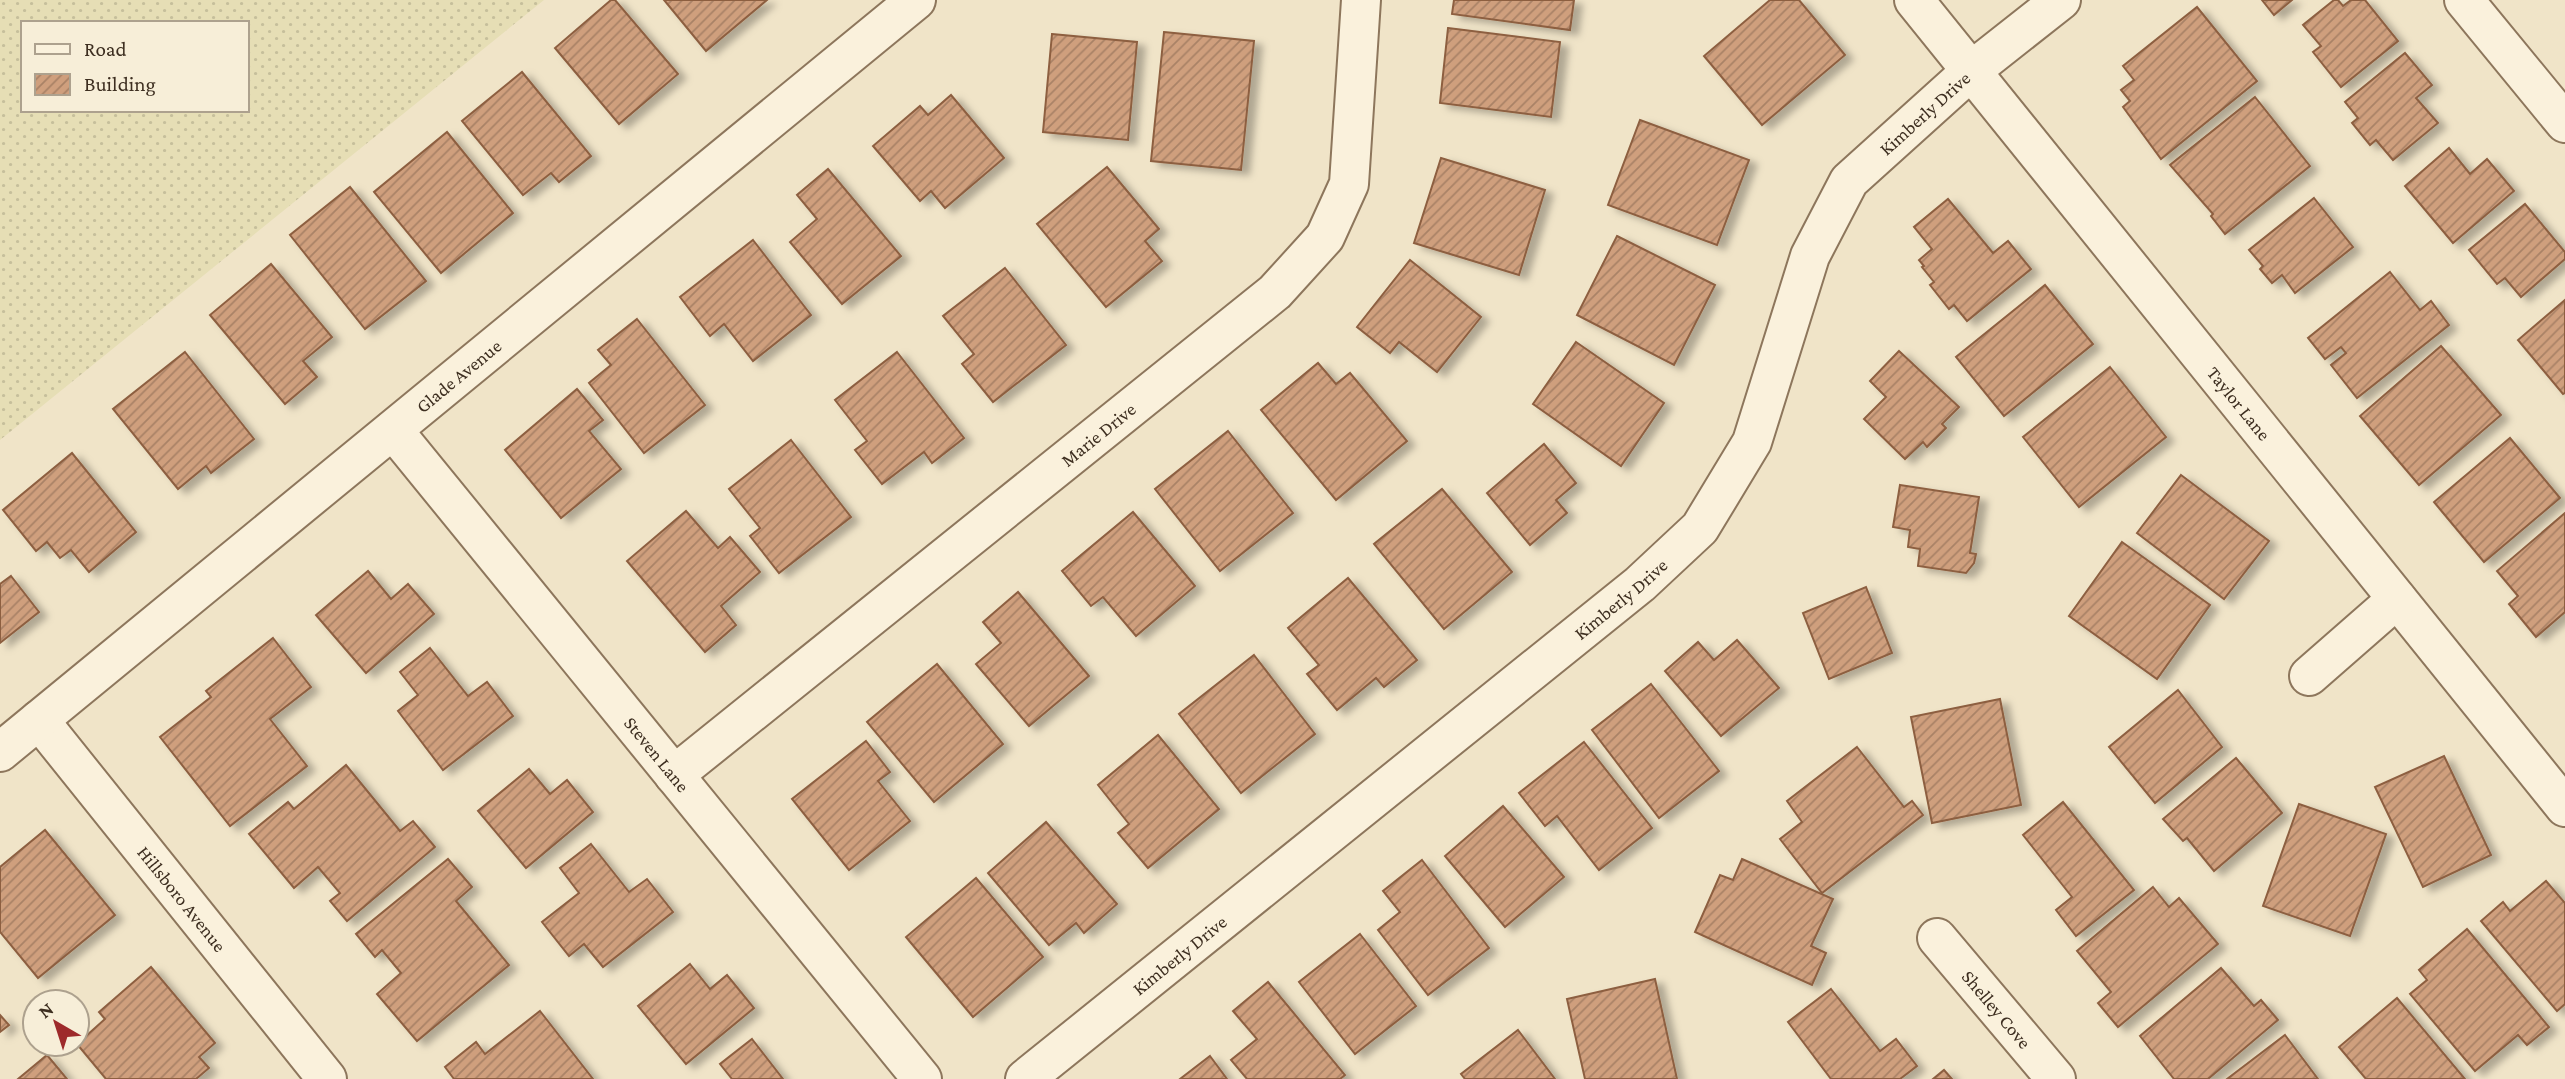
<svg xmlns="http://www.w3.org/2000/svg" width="2565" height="1079" viewBox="0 0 2565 1079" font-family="'Crimson Pro',serif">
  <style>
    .farmland { fill: url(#farmland-dots); fill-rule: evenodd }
    .building { fill: url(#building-hatch); stroke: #8d5f41; stroke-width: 2; filter: url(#shadow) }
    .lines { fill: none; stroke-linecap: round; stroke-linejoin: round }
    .minor-casing { stroke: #8d765c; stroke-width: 42 }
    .minor { stroke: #faf1dc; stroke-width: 38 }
    .labels { text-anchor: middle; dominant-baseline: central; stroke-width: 5; stroke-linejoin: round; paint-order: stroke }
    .street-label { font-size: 19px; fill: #3d2e20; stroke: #f7eed8 }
  </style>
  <defs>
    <pattern id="farmland-dots" width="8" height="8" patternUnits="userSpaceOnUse" patternTransform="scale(1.75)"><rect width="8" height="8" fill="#e6deb5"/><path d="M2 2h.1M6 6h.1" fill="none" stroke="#c6bf9b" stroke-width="1.8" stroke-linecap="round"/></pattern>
    <pattern id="building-hatch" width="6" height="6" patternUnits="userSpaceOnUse" patternTransform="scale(1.75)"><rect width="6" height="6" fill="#cf9f7d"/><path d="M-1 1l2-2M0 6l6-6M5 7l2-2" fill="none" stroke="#a98266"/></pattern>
    <filter id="shadow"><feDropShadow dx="8" dy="4.5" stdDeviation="3.5" flood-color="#0004"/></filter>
  </defs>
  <rect width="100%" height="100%" fill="#f0e4c8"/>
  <path class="farmland" d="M 0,0 L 544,0 L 0,440 ZM 23,23 L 247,23 L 247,110 L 23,110 Z"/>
  <g class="building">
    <polygon points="611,0 615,0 678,74 619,124 555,48"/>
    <polygon points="664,0 767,0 706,51"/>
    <polygon points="1454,0 1574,0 1570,30 1452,14"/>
    <polygon points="1770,0 1799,0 1845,55 1762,125 1704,56"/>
    <polygon points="2262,0 2292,0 2274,15"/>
    <polygon points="2334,0 2338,0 2343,6 2351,0 2365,0 2398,41 2341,87 2313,52 2321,46 2303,25"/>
    <polygon points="2197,7 2257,81 2161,159 2123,107 2130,101 2121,90 2134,80 2123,66"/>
    <polygon points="1448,28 1560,42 1551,117 1440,103"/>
    <polygon points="1164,32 1254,41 1241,170 1151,161"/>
    <polygon points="1052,34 1137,42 1128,140 1043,132"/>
    <polygon points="2405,53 2432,85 2416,98 2438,123 2393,160 2376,140 2370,145 2352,123 2358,118 2345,102"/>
    <polygon points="522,72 591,156 559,182 551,173 523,195 462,121"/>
    <polygon points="951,95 1004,158 945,208 931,191 920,201 873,146 920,106 928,115"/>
    <polygon points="2255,97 2310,166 2225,234 2211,216 2213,214 2170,165"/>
    <polygon points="1640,120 1749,160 1717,245 1608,205"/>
    <polygon points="447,132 513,213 441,273 374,192"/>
    <polygon points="2449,148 2470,174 2487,159 2514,191 2453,243 2405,186"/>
    <polygon points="1441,158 1545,190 1519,275 1414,243"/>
    <polygon points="1107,167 1159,229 1145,241 1162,261 1106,307 1037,224"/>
    <polygon points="828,169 901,256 842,304 790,242 817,219 797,195"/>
    <polygon points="350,187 426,281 365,329 290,235"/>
    <polygon points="2314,198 2353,247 2295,293 2282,275 2272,283 2260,269 2263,266 2249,250"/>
    <polygon points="1948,199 1993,253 2008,241 2031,269 1967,321 1954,305 1949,309 1930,285 1934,282 1922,267 1924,266 1919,260 1932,249 1914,227"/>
    <polygon points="2525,204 2565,252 2565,259 2521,297 2505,278 2497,284 2469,250"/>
    <polygon points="1617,236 1715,285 1674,365 1577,315"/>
    <polygon points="753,240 811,315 753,361 724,324 710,336 680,297"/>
    <polygon points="1410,260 1481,317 1437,372 1399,342 1390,353 1357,327"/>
    <polygon points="271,264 332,337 303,361 317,377 285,404 210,315"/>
    <polygon points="1005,268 1066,345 993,402 962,364 974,354 943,316"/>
    <polygon points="2390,272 2420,310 2431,301 2449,325 2357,398 2331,365 2346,353 2341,347 2325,359 2308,338"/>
    <polygon points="2045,285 2093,344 2004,416 1956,357"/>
    <polygon points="2565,300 2565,393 2563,394 2518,340"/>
    <polygon points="637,319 705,405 644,453 589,383 611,365 598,350"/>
    <polygon points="1576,342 1664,403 1621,466 1533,404"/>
    <polygon points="2441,346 2501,415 2419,485 2360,416"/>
    <polygon points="1899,351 1959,407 1942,424 1946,428 1927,447 1923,442 1905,459 1864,419 1886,397 1870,381"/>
    <polygon points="185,352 254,439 211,473 206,466 178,489 113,409"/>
    <polygon points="897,352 964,438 932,463 924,452 882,484 855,450 867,441 835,400"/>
    <polygon points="1318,363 1336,384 1350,373 1407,441 1336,500 1261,410"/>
    <polygon points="2110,367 2166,437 2079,507 2023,437"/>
    <polygon points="577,389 603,420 589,431 621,469 561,518 505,450"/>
    <polygon points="1228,431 1293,513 1220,571 1155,489"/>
    <polygon points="2510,438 2560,498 2484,562 2434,502"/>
    <polygon points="791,440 851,517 779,573 750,536 760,528 729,489"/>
    <polygon points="1544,444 1576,483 1556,500 1567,513 1530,545 1487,493"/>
    <polygon points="72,453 136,532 89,572 71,550 60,558 47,542 36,551 3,510"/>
    <polygon points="2181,475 2269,541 2224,599 2137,533"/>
    <polygon points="1900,485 1979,497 1970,553 1976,554 1974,563 1966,573 1918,566 1920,549 1908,547 1910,530 1893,527"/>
    <polygon points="1442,489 1512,572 1444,629 1374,544"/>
    <polygon points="686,511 718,548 730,537 760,572 721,606 736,625 705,652 627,561"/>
    <polygon points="1133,512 1195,586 1136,636 1103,597 1091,606 1062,571"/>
    <polygon points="2565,513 2565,612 2536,637 2509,604 2518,596 2497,571"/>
    <polygon points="2122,542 2210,605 2157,679 2069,616"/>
    <polygon points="368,571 391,599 408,584 434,614 366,673 316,615"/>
    <polygon points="11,576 39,612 0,643 0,584"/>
    <polygon points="1348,578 1417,660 1384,687 1376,678 1337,710 1307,674 1319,665 1288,628"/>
    <polygon points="1866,587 1892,653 1829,679 1803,613"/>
    <polygon points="1018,592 1089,676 1029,726 976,664 1001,643 983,622"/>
    <polygon points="273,638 311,687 270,719 307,766 230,826 160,737 211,697 206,691"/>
    <polygon points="1737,640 1779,688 1721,736 1665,671 1698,642 1714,660"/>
    <polygon points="430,648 468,696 487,682 513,716 443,770 398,711 418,695 400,672"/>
    <polygon points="1254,655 1315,734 1241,793 1179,714"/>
    <polygon points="937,664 1003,744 934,802 867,722"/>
    <polygon points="1651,684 1719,771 1659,818 1592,730"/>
    <polygon points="2178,690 2222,747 2155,803 2109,747"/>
    <polygon points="2000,699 2021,805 1932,823 1911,717"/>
    <polygon points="1158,735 1219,809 1148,868 1118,833 1129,824 1098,785"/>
    <polygon points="866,741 890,772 878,781 910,821 849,870 792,799"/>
    <polygon points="1584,742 1652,828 1599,870 1557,816 1545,826 1519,793"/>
    <polygon points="1857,747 1904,807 1912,801 1923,815 1822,893 1780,839 1802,822 1787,801"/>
    <polygon points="2444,756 2491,855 2423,887 2375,787"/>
    <polygon points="2236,758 2282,813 2214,871 2187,838 2183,841 2163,819"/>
    <polygon points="346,765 400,831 413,821 435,847 347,921 330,901 340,893 318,867 294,888 249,834 288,802 294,809"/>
    <polygon points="529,769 550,794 567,780 593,812 526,868 478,811"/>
    <polygon points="2063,802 2134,890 2076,936 2056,910 2072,897 2023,835"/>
    <polygon points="2299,804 2386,834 2350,936 2263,906"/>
    <polygon points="1503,806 1564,877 1505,927 1445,856"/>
    <polygon points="1046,822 1117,904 1084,933 1076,923 1049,945 988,873"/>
    <polygon points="45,830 115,915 38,978 0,932 0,867"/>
    <polygon points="591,844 629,892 647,879 673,912 603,967 584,944 569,956 542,922 579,893 560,868"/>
    <polygon points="448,859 472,887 456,901 509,965 417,1041 377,994 401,973 382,950 375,957 356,934"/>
    <polygon points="1742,859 1833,899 1811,946 1826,953 1812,985 1695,932 1720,875 1733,880"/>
    <polygon points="1422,860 1489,948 1428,995 1378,930 1400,912 1383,891"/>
    <polygon points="976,878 1043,957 973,1017 906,937"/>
    <polygon points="2546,881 2565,903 2565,1004 2557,1011 2481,921 2503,902 2510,911"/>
    <polygon points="2153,887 2169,907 2179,898 2218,944 2118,1027 2098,1003 2111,992 2077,951"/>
    <polygon points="2467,929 2549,1027 2527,1045 2518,1035 2475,1071 2410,994 2427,980 2419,970"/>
    <polygon points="1360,934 1416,1006 1355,1054 1299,982"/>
    <polygon points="690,964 710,989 727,975 754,1008 686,1064 638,1006"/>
    <polygon points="151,967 215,1043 199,1057 209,1068 196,1079 106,1079 77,1044 105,1019 99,1012"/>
    <polygon points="2221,968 2254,1006 2261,1000 2278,1020 2208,1079 2174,1079 2140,1036"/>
    <polygon points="1655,979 1677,1079 1585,1079 1567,999"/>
    <polygon points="1268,982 1345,1075 1340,1079 1247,1079 1231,1060 1257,1039 1233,1011"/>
    <polygon points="1831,989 1880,1051 1896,1039 1917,1066 1900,1079 1831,1079 1788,1022"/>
    <polygon points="2397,998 2465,1079 2366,1079 2339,1047"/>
    <polygon points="540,1011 593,1079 454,1079 445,1067 476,1042 485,1054"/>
    <polygon points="0,1015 9,1025 0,1032"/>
    <polygon points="1518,1030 1555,1079 1465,1079 1461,1074"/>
    <polygon points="2285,1035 2318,1079 2227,1079"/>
    <polygon points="752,1039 783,1079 732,1079 720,1064"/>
    <polygon points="47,1055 67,1079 18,1079"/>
    <polygon points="1210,1056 1227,1079 1180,1079"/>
    <polygon points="1944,1070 1952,1079 1933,1079"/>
  </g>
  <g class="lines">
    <g class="minor-casing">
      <g id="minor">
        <path id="s1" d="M 1914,0 L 2565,807"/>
        <polyline points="2464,0 2565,123"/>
        <path id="s2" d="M 393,430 L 922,1079"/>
        <polyline points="2309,676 2397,599"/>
        <path id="s3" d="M 39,720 L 327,1079"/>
        <path id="s4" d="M 0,752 L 916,0"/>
        <path id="s5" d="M 674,775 L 1275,292 L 1325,237 L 1349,184 L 1361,0"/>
        <path id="s6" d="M 1937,938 L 2056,1079"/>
        <path id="s7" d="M 1025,1079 L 1640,584 L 1700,528 L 1752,442 L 1810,256 L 1849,181 L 1971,71 L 2061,0"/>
      </g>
    </g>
    <use href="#minor" class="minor"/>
  </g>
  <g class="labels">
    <g class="street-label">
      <text stroke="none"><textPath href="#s7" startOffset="1353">Kimberly Drive</textPath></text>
      <text stroke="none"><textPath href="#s4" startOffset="593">Glade Avenue</textPath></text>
      <text stroke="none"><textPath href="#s1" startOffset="518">Taylor Lane</textPath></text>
      <text stroke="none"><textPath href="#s5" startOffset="544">Marie Drive</textPath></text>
      <text stroke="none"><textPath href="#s7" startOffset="765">Kimberly Drive</textPath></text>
      <text stroke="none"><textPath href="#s2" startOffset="418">Steven Lane</textPath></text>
      <text stroke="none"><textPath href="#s3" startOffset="229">Hillsboro Avenue</textPath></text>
      <text stroke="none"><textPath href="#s7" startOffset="198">Kimberly Drive</textPath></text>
      <text stroke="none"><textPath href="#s6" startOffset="93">Shelley Cove</textPath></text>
    </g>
  </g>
  <rect x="21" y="21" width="228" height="91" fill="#f7eed8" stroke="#ada18e" stroke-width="2"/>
  <rect x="35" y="44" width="35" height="10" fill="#faf1dc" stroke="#ada18e" stroke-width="2"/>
  <text x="84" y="56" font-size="21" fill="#3d2e20">Road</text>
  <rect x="35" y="74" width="35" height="21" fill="url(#building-hatch)" stroke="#ada18e" stroke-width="2"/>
  <text x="84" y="91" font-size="21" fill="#3d2e20">Building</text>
  <g transform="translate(56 1023) rotate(321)"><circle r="33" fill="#f7eed8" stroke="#ada18e" stroke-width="2"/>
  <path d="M0-5L12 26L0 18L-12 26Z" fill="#9e2a2b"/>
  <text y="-10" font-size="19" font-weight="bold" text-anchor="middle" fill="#3d2e20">N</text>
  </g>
</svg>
